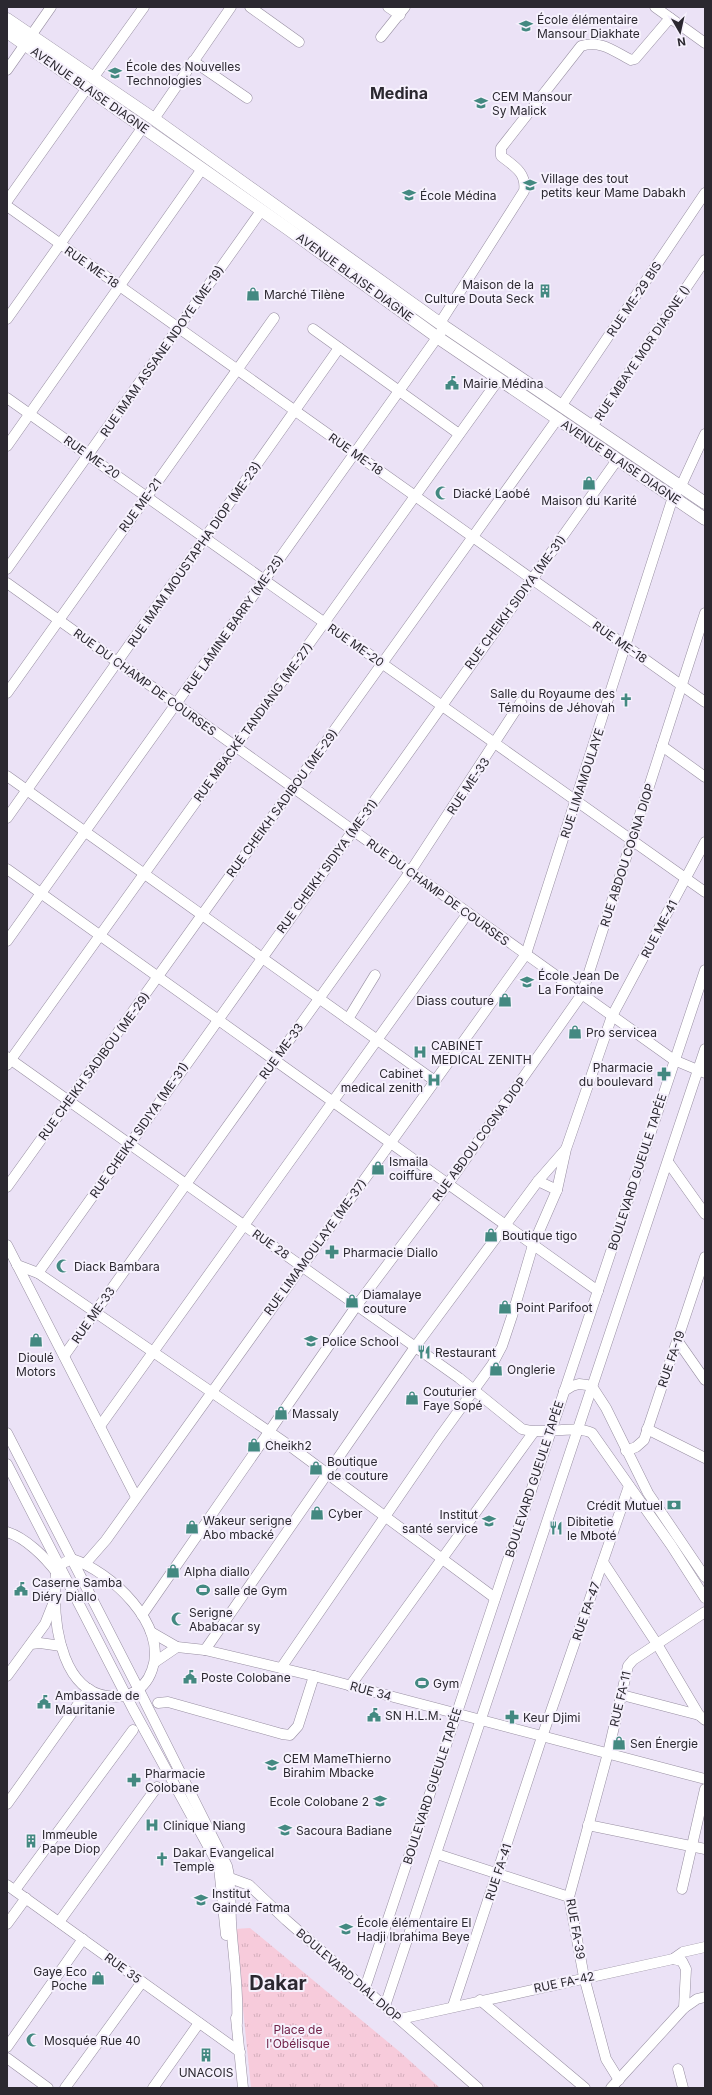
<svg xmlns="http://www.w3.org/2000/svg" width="712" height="2095" viewBox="0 0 712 2095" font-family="Inter,sans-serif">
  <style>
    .park { fill: url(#park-tufts) }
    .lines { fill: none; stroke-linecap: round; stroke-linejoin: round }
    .minor-casing { stroke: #988fa2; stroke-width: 11 }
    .major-casing { stroke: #988fa2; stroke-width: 13 }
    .minor { stroke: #fff; stroke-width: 10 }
    .major { stroke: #fff; stroke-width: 12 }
    .labels { text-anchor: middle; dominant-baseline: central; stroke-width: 4; stroke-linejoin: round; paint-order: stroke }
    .poi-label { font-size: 12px; fill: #2b2830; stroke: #f6f1fd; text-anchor: start }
    .street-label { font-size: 12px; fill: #2b2830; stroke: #f6f1fd }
    .park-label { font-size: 12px; fill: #702248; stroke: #f6f1fd }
    .district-label { font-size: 16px; font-weight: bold; fill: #2b2830; stroke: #f6f1fd }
    .town-label { font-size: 20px; font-weight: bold; fill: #2b2830; stroke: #f6f1fd }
  </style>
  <defs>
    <pattern id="park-tufts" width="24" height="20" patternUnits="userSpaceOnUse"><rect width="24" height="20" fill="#f7cbdb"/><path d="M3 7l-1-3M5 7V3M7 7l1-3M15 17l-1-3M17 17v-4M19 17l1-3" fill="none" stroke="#d4aebc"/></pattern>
  </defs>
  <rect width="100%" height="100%" fill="#ebe2f6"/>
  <polygon class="park" points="250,1928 400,2052 440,2088 251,2088 235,1929"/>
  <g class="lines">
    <g class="minor-casing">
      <g id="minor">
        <polyline points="250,7 299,42"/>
        <polyline points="388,7 400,15"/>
        <polyline points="655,7 705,43"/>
        <polyline points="381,37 405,7"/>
        <polyline points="193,61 247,98"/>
        <polyline points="7,70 51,7"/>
        <polyline points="93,78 144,7"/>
        <polyline points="154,119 231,7"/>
        <polyline points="7,201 87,88"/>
        <polyline points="7,206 705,702"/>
        <polyline points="7,319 143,127"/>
        <path d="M 440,323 L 524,191 C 527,173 514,166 501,156 L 501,148 L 581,46 C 602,40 613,51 631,60 L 635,59 L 670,18"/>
        <polyline points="313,329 459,434"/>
        <polyline points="7,398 705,892"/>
        <polyline points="562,405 705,193"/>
        <polyline points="593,425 705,260"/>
        <polyline points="7,446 202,169"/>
        <polyline points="7,569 261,211"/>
        <polyline points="7,583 674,1060 705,1073"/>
        <polyline points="7,693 274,318"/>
        <polyline points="662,746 705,777"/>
        <polyline points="7,776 435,1081"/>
        <polyline points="7,818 339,348"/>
        <polyline points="7,869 598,1291"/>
        <polyline points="7,941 441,332"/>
        <polyline points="348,1019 375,975"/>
        <path d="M 7,1057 L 459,1378 L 522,1429 C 544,1436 574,1424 592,1433 L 671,1545 L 705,1598"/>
        <polyline points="7,1065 499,379"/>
        <polyline points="668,1162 705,1214"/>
        <polyline points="538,1181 557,1190"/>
        <polyline points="7,1187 558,418"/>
        <polyline points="7,1245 136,1497"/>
        <polyline points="17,1265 38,1273 290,1446 495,1598"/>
        <polyline points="38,1273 617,460"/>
        <polyline points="677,1340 705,1380"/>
        <polyline points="64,1356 186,1184 410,872 521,702"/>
        <polyline points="564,1391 572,1386 579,1384 587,1385 593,1388 606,1408 648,1493 705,1577"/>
        <path d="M 100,1426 C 223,1255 345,1083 468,913"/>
        <polyline points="647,1429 705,1458"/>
        <path d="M 7,1433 L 139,1690 L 227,1866 C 232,1884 230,1903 231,1922 C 233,1956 239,1989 237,2023"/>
        <polyline points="626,1451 636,1447 644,1440 705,1257"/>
        <polyline points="7,1464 133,1709 219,1866 230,1878 249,1885 286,1920 478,2088"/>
        <path d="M 7,1532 C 26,1538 45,1557 57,1573"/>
        <path d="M 72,1559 C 110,1571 169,1625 152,1670 C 148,1682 141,1690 128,1695 C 122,1697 114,1697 107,1696 C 64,1690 55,1631 55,1597 C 55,1588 54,1574 59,1567 C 62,1563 67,1561 72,1559 Z"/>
        <polyline points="603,1562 657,1644 699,1715 705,1720"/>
        <polyline points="85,1564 106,1540 526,954 673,497 681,486 705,434"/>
        <polyline points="142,1615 357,1305 448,1184 582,994 705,613"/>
        <polyline points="151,1632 177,1647"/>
        <polyline points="31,1644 40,1643 61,1646"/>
        <polyline points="205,1650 415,1347 538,1181 565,1150"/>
        <polyline points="155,1662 177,1647 205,1650 314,1676 705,1779"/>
        <polyline points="281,1668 439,1438 492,1365 502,1346 512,1316 533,1245 557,1190 566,1149 612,1016 705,842"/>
        <polyline points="7,1676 45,1624 53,1604"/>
        <polyline points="350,1686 533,1433"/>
        <polyline points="622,1695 699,1715"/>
        <polyline points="158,1703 168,1702 282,1734 290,1735 298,1726 314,1676"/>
        <polyline points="7,1804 89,1689"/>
        <polyline points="588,1825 705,1849"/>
        <polyline points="437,1854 569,1897"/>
        <polyline points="219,1867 226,1935"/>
        <polyline points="7,1885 240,2052"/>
        <polyline points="682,1889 705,1789"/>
        <polyline points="15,1890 133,1730"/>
        <polyline points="59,1922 157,1787"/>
        <polyline points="7,1924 26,1898"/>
        <polyline points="673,1959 683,1952 705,1947"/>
        <polyline points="365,1988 705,970"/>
        <polyline points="480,2000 585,2088"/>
        <polyline points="385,2006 705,1049"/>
        <polyline points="453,2006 542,1737 629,1486"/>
        <polyline points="236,2018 243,2088"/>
        <polyline points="400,2019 673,1959 682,1961 686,1969 684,2008"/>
        <polyline points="7,2047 83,1939"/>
        <polyline points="7,2058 48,2088"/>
        <polyline points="678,2069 683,2088"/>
        <polyline points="619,2080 606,2059 584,1977 569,1897 608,1753 628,1666 633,1660 705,1612"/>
        <polyline points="65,2088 142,1982"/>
        <polyline points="153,2088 199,2023"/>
        <polyline points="611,2088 684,2008 697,1999 705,1997"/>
      </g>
    </g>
    <g class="major-casing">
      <g id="major">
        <polyline points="7,19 154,119 445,327 705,503"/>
        <polyline points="7,32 288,229 437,337 705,519"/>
      </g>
    </g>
    <use href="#minor" class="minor"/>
    <use href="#major" class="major"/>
  </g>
  <defs>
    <g id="school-bare" transform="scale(1.08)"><path d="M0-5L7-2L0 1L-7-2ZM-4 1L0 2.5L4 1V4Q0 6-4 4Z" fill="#438981" stroke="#f6f1fd" stroke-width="2.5" paint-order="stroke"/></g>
    <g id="university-bare" transform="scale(1.08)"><path d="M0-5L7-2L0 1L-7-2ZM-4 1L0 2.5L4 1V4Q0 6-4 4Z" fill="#438981" stroke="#f6f1fd" stroke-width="2.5" paint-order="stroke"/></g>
    <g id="building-bare" transform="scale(1.08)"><path d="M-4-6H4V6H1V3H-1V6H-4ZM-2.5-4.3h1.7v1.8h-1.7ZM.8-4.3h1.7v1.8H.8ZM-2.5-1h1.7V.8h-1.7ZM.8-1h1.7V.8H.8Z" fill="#438981" stroke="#f6f1fd" stroke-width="2.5" paint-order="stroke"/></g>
    <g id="shop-bare" transform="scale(1.08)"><path d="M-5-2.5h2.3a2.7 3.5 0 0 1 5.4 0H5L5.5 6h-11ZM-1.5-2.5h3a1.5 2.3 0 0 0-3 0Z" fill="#438981" stroke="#f6f1fd" stroke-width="2.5" paint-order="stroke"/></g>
    <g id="civic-bare" transform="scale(1.08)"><path d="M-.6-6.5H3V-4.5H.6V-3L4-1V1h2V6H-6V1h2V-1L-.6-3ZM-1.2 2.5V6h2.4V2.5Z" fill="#438981" stroke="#f6f1fd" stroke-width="2.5" paint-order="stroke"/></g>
    <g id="mosque-bare" transform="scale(1.08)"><path d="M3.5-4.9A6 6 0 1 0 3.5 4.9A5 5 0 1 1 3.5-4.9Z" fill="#438981" stroke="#f6f1fd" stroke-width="2.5" paint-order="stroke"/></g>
    <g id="church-bare" transform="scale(1.08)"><path d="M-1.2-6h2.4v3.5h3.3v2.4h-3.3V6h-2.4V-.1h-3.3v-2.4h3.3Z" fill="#438981" stroke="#f6f1fd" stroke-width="2.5" paint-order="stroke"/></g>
    <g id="hospital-bare" transform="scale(1.08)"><path d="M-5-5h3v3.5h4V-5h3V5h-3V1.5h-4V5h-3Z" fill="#438981" stroke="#f6f1fd" stroke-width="2.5" paint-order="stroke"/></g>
    <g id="pharmacy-bare" transform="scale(1.08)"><path d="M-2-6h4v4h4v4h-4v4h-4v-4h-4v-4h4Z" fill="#438981" stroke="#f6f1fd" stroke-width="2.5" paint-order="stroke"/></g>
    <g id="restaurant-bare" transform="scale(1.08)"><path d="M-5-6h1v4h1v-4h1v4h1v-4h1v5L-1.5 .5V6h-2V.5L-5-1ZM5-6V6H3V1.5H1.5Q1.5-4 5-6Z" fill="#438981" stroke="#f6f1fd" stroke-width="2.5" paint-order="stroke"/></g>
    <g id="bank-bare" transform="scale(1.08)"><path d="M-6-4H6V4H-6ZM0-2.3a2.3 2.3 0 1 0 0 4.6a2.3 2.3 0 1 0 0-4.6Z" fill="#438981" stroke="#f6f1fd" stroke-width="2.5" paint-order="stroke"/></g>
    <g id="stadium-bare" transform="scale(1.08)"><path d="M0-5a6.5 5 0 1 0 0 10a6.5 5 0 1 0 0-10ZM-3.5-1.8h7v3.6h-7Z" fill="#438981" stroke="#f6f1fd" stroke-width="2.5" paint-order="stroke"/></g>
  </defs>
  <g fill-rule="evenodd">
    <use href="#school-bare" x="526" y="26"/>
    <use href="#university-bare" x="115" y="73"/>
    <use href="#school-bare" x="481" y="103"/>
    <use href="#school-bare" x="530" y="185"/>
    <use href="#school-bare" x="409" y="195"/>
    <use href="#building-bare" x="545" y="291"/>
    <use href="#shop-bare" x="253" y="294"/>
    <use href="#civic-bare" x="452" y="383"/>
    <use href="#shop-bare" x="589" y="483"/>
    <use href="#mosque-bare" x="442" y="493"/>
    <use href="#church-bare" x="626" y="700"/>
    <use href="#school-bare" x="527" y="982"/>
    <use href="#shop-bare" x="505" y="1000"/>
    <use href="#shop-bare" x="575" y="1032"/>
    <use href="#hospital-bare" x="420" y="1052"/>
    <use href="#pharmacy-bare" x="664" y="1074"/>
    <use href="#hospital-bare" x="434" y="1080"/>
    <use href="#shop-bare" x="378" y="1168"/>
    <use href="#shop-bare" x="491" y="1235"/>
    <use href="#pharmacy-bare" x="332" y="1252"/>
    <use href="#mosque-bare" x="63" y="1266"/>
    <use href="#shop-bare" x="352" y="1301"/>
    <use href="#shop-bare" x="505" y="1307"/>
    <use href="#shop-bare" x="36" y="1340"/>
    <use href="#school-bare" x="311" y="1341"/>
    <use href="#restaurant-bare" x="424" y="1352"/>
    <use href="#shop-bare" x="496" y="1369"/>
    <use href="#shop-bare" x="412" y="1398"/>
    <use href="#shop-bare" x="281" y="1413"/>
    <use href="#shop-bare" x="254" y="1445"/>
    <use href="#shop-bare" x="316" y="1468"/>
    <use href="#bank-bare" x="674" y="1505"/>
    <use href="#shop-bare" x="317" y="1513"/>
    <use href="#school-bare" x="489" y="1521"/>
    <use href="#shop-bare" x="192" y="1527"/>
    <use href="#restaurant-bare" x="556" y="1528"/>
    <use href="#shop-bare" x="173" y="1571"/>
    <use href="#civic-bare" x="21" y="1589"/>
    <use href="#stadium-bare" x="203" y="1590"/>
    <use href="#mosque-bare" x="178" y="1619"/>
    <use href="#civic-bare" x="190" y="1677"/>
    <use href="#stadium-bare" x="422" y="1683"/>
    <use href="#civic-bare" x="44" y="1702"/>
    <use href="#civic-bare" x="374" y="1715"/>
    <use href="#pharmacy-bare" x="512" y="1717"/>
    <use href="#shop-bare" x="619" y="1743"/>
    <use href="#school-bare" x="272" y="1765"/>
    <use href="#pharmacy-bare" x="134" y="1780"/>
    <use href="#school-bare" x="380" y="1801"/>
    <use href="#hospital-bare" x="152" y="1825"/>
    <use href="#school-bare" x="285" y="1830"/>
    <use href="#building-bare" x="31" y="1841"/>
    <use href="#church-bare" x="162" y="1859"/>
    <use href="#school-bare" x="201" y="1900"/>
    <use href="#school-bare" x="346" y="1929"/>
    <use href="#shop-bare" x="98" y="1978"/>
    <use href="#mosque-bare" x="33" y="2040"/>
    <use href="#building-bare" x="206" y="2055"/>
  </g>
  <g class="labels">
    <g class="poi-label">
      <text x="537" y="19">École élémentaire<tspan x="537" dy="14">Mansour Diakhate</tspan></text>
      <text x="126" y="66">École des Nouvelles<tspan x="126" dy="14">Technologies</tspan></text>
      <text x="492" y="96">CEM Mansour<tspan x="492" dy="14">Sy Malick</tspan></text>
      <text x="541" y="178">Village des tout<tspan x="541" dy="14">petits keur Mame Dabakh</tspan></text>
      <text x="420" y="195">École Médina</text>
      <text x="534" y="284" text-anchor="end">Maison de la<tspan x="534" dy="14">Culture Douta Seck</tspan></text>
      <text x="264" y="294">Marché Tilène</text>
      <text x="463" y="383">Mairie Médina</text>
      <text x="453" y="493">Diacké Laobé</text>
      <text x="589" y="500" text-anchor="middle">Maison du Karité</text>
      <text x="615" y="693" text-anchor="end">Salle du Royaume des<tspan x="615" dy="14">Témoins de Jéhovah</tspan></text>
      <text x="538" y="975">École Jean De<tspan x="538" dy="14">La Fontaine</tspan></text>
      <text x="494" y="1000" text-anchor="end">Diass couture</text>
      <text x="586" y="1032">Pro servicea</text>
      <text x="431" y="1045">CABINET<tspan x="431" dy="14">MEDICAL ZENITH</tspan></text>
      <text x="653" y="1067" text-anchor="end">Pharmacie<tspan x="653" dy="14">du boulevard</tspan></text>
      <text x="423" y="1073" text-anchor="end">Cabinet<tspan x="423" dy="14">medical zenith</tspan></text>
      <text x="389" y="1161">Ismaila<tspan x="389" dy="14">coiffure</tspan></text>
      <text x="502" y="1235">Boutique tigo</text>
      <text x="343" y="1252">Pharmacie Diallo</text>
      <text x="74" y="1266">Diack Bambara</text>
      <text x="363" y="1294">Diamalaye<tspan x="363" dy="14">couture</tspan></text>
      <text x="516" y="1307">Point Parifoot</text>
      <text x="322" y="1341">Police School</text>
      <text x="435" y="1352">Restaurant</text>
      <text x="36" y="1357" text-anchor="middle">Dioulé<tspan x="36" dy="14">Motors</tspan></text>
      <text x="507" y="1369">Onglerie</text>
      <text x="423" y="1391">Couturier<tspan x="423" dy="14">Faye Sopé</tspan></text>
      <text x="292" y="1413">Massaly</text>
      <text x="265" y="1445">Cheikh2</text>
      <text x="327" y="1461">Boutique<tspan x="327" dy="14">de couture</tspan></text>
      <text x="663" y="1505" text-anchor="end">Crédit Mutuel</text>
      <text x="328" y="1513">Cyber</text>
      <text x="478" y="1514" text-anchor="end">Institut<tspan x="478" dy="14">santé service</tspan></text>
      <text x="203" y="1520">Wakeur serigne<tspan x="203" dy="14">Abo mbacké</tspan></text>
      <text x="567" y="1521">Dibitetie<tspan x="567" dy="14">le Mboté</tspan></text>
      <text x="184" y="1571">Alpha diallo</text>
      <text x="32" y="1582">Caserne Samba<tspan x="32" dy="14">Diéry Diallo</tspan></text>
      <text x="214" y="1590">salle de Gym</text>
      <text x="189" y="1612">Serigne<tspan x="189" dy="14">Ababacar sy</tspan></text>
      <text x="201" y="1677">Poste Colobane</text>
      <text x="433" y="1683">Gym</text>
      <text x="55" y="1695">Ambassade de<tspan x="55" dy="14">Mauritanie</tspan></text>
      <text x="385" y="1715">SN H.L.M.</text>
      <text x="523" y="1717">Keur Djimi</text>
      <text x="630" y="1743">Sen Énergie</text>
      <text x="283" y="1758">CEM MameThierno<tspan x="283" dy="14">Birahim Mbacke</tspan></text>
      <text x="145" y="1773">Pharmacie<tspan x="145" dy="14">Colobane</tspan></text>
      <text x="369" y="1801" text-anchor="end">Ecole Colobane 2</text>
      <text x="163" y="1825">Clinique Niang</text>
      <text x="296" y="1830">Sacoura Badiane</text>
      <text x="42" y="1834">Immeuble<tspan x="42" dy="14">Pape Diop</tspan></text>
      <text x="173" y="1852">Dakar Evangelical<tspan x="173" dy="14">Temple</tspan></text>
      <text x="212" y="1893">Institut<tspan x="212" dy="14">Gaindé Fatma</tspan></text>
      <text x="357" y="1922">École élémentaire El<tspan x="357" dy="14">Hadji Ibrahima Beye</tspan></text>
      <text x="87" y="1971" text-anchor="end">Gaye Eco<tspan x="87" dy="14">Poche</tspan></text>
      <text x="44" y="2040">Mosquée Rue 40</text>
      <text x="206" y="2072" text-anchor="middle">UNACOIS</text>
    </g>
    <g class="street-label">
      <text transform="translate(90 90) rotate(35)">AVENUE BLAISE DIAGNE</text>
      <text transform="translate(92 267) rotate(35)">RUE ME-18</text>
      <text transform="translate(355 277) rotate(36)">AVENUE BLAISE DIAGNE</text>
      <text transform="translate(634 299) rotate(-56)">RUE ME-29 BIS</text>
      <text transform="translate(162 351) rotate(-55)">RUE IMAM ASSANE NDOYE (ME-19)</text>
      <text transform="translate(642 353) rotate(-56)">RUE MBAYE MOR DIAGNE ()</text>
      <text transform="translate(356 454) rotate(35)">RUE ME-18</text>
      <text transform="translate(92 457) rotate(35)">RUE ME-20</text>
      <text transform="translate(621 462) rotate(34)">AVENUE BLAISE DIAGNE</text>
      <text transform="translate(140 505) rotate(-54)">RUE ME-21</text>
      <text transform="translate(194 554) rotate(-55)">RUE IMAM MOUSTAPHA DIOP (ME-23)</text>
      <text transform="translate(515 602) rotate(-54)">RUE CHEIKH SIDIYA (ME-31)</text>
      <text transform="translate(233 624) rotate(-55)">RUE LAMINE BARRY (ME-25)</text>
      <text transform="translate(620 642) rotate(35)">RUE ME-18</text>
      <text transform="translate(356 645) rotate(35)">RUE ME-20</text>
      <text transform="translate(145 682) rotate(36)">RUE DU CHAMP DE COURSES</text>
      <text transform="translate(253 722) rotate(-54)">RUE MBACKÉ TANDIANG (ME-27)</text>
      <text transform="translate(582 783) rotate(-72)">RUE LIMAMOULAYE</text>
      <text transform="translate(468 786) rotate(-56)">RUE ME-33</text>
      <text transform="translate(282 803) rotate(-54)">RUE CHEIKH SADIBOU (ME-29)</text>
      <text transform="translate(627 855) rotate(-72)">RUE ABDOU COGNA DIOP</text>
      <text transform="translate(327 866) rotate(-54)">RUE CHEIKH SIDIYA (ME-31)</text>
      <text transform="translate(438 892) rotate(36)">RUE DU CHAMP DE COURSES</text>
      <text transform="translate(659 929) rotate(-62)">RUE ME-41</text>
      <text transform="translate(281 1051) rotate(-54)">RUE ME-33</text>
      <text transform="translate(94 1066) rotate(-54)">RUE CHEIKH SADIBOU (ME-29)</text>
      <text transform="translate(139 1130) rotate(-55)">RUE CHEIKH SIDIYA (ME-31)</text>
      <text transform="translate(479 1139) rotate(-54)">RUE ABDOU COGNA DIOP</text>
      <text transform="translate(637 1172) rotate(-72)">BOULEVARD GUEULE TAPÉE</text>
      <text transform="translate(271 1244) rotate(35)">RUE 28</text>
      <text transform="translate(315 1247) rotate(-54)">RUE LIMAMOULAYE (ME-37)</text>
      <text transform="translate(93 1315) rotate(-55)">RUE ME-33</text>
      <text transform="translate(671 1359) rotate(-71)">RUE FA-19</text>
      <text transform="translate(534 1479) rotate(-72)">BOULEVARD GUEULE TAPÉE</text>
      <text transform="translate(586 1611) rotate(-71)">RUE FA-47</text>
      <text transform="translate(371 1691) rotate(15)">RUE 34</text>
      <text transform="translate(620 1699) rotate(-77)">RUE FA-11</text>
      <text transform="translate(432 1786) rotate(-72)">BOULEVARD GUEULE TAPÉE</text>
      <text transform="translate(498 1872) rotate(-72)">RUE FA-41</text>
      <text transform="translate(576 1929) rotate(80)">RUE FA-39</text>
      <text transform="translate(123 1968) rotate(36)">RUE 35</text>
      <text transform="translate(349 1975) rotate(41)">BOULEVARD DIAL DIOP</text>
      <text transform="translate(564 1982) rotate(-12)">RUE FA-42</text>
    </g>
    <g class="park-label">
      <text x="298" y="2029">Place de<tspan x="298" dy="14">l'Obélisque</tspan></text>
    </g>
    <g class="district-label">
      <text x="399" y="93">Medina</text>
    </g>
    <g class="town-label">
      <text x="278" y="1983">Dakar</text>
    </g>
  </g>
  <rect width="712" height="2095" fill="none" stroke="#2b2830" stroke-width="16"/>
  <g transform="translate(680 32) rotate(171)" stroke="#f6f1fd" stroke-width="3" paint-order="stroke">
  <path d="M0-3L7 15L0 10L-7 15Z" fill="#2b2830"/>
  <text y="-6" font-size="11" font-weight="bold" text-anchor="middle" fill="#2b2830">N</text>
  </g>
</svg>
